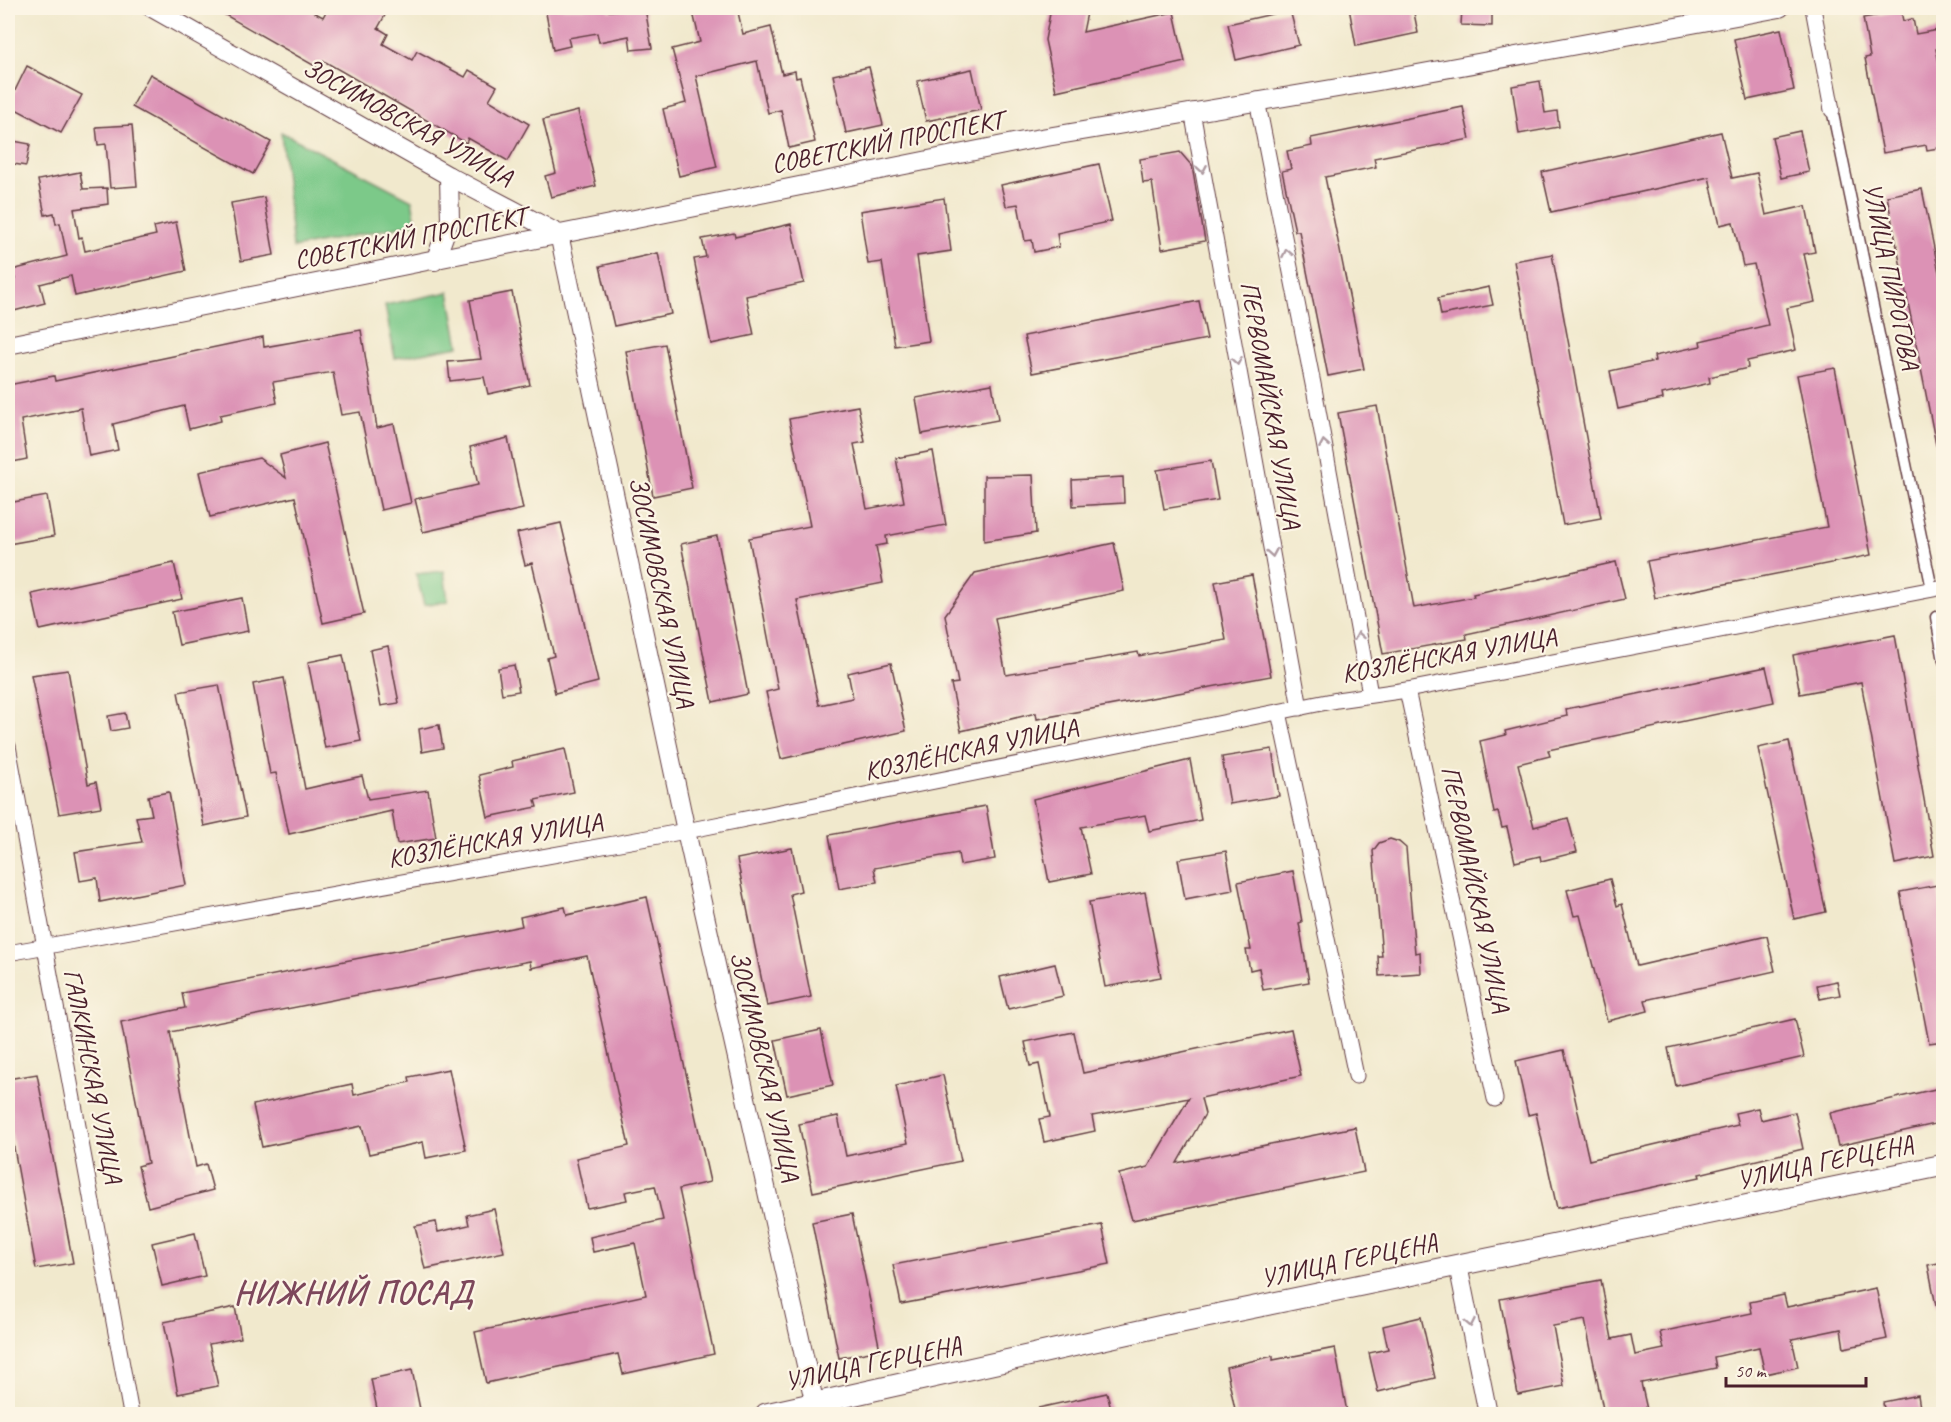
<svg xmlns="http://www.w3.org/2000/svg" width="1951" height="1422" viewBox="0 0 1951 1422" font-family="Caveat,sans-serif">
  <style>
    .green { fill: #7cc989; stroke: #63745a; stroke-width: 1.5 }
    .building { fill: #dc92b5 }
    .lines { fill: none; stroke-linecap: round; stroke-linejoin: round }
    .pedestrian-casing { stroke: #633d43; stroke-width: 13 }
    .minor-casing { stroke: #633d43; stroke-width: 17 }
    .tertiary-casing { stroke: #633d43; stroke-width: 20 }
    .secondary-casing { stroke: #633d43; stroke-width: 23 }
    .pedestrian { stroke: #fff; stroke-width: 10 }
    .minor { stroke: #fff; stroke-width: 15 }
    .tertiary { stroke: #fff; stroke-width: 18 }
    .secondary { stroke: #fff; stroke-width: 21 }
    .oneway { stroke: #ae9aa0 }
    .labels { text-anchor: middle; dominant-baseline: central; stroke-width: 4.5; stroke-linejoin: round; paint-order: stroke }
    .street-label { font-size: 26px; fill: #4a1f2b; stroke: #fcf5e5 }
    .district-label { font-size: 32px; font-weight: bold; letter-spacing: 1.5px; fill: #7d475b; stroke: #fcf5e5 }
  </style>
  <rect width="100%" height="100%" fill="#fcf5e5"/>
  <filter id="ink" filterUnits="userSpaceOnUse"><feTurbulence type="fractalNoise" baseFrequency=".0167" numOctaves="2"/><feDisplacementMap in="SourceGraphic" scale="12" xChannelSelector="R" yChannelSelector="G"/><feConvolveMatrix kernelMatrix="1 2 1 2 8 2 1 2 1" color-interpolation-filters="sRGB"/></filter>
  <filter id="wash" filterUnits="userSpaceOnUse"><feTurbulence type="fractalNoise" baseFrequency=".008" numOctaves="4" result="noise"/><feDisplacementMap in="SourceGraphic" scale="24" xChannelSelector="R" yChannelSelector="G"/><feGaussianBlur stdDeviation="1.35" result="paint"/><feColorMatrix in="noise" values="0 0 0 0 0 0 0 0 0 0 0 0 0 0 0 0 0 1.4 0 .05"/><feComposite in="paint" operator="in"/></filter>
  <g filter="url(#wash)">
    <rect width="100%" height="100%" fill="#f1e9cd"/>
    <g class="green">
      <polygon points="281,132 412,200 416,223 293,248"/>
      <polygon points="449,292 459,346 395,358 385,305"/>
      <polygon points="444,571 448,601 424,605 416,574"/>
    </g>
    <g id="blocks">
      <g class="building">
        <polygon points="213,8 306,8 323,17 328,8 389,8 378,28 388,34 383,44 412,60 417,51 465,77 469,70 497,86 489,100 529,124 508,161 468,138 466,143 324,61 320,69"/>
        <polygon points="545,8 608,8 609,11 645,8 652,48 631,50 629,36 599,42 597,33 568,38 570,46 553,50"/>
        <polygon points="692,8 737,8 743,34 771,27 782,74 795,71 796,78 800,77 815,142 789,148 781,110 768,113 757,61 696,76 717,167 679,176 663,109 686,103 672,49 700,42"/>
        <polygon points="1051,8 1088,8 1083,32 1174,12 1185,62 1056,91 1045,40"/>
        <polygon points="1349,8 1413,8 1418,33 1356,46"/>
        <polygon points="1462,8 1492,8 1492,26 1461,25"/>
        <polygon points="1290,10 1299,45 1236,60 1228,24"/>
        <polygon points="1901,11 1903,21 1913,19 1916,34 1944,29 1944,47 1936,49 1944,86 1944,147 1927,150 1926,145 1883,153 1865,58 1870,57 1863,18"/>
        <polygon points="1781,29 1794,90 1747,100 1734,39"/>
        <polygon points="27,66 82,95 61,133 8,105"/>
        <polygon points="869,67 883,125 846,133 833,75"/>
        <polygon points="972,69 981,110 926,121 917,81"/>
        <polygon points="150,74 271,142 253,174 132,107"/>
        <polygon points="1540,81 1545,113 1557,111 1559,127 1519,134 1512,86"/>
        <polygon points="1463,107 1470,139 1374,158 1376,167 1325,177 1364,369 1328,376 1299,231 1295,231 1282,171 1291,169 1287,151 1312,146 1311,138"/>
        <polygon points="578,111 596,186 551,197 545,176 556,173 543,120"/>
        <polygon points="132,125 137,186 110,188 106,144 98,145 96,127"/>
        <polygon points="1800,131 1809,172 1781,178 1772,137"/>
        <polygon points="1721,132 1732,178 1757,173 1766,215 1806,206 1815,252 1804,254 1815,302 1787,308 1796,350 1747,361 1748,368 1709,377 1710,383 1662,394 1663,399 1618,409 1610,371 1655,361 1654,356 1701,346 1700,341 1768,325 1754,264 1743,266 1733,222 1720,225 1709,177 1551,212 1542,172"/>
        <polygon points="8,140 30,144 26,166 8,163"/>
        <polygon points="1180,152 1192,166 1205,241 1162,249 1152,182 1143,183 1140,159"/>
        <polygon points="1099,164 1112,221 1057,233 1059,247 1034,252 1032,240 1025,241 1018,204 1006,206 1001,185"/>
        <polygon points="80,172 83,189 107,188 108,204 74,209 79,238 82,237 85,251 156,235 154,227 176,222 186,271 75,296 71,276 40,284 45,303 10,312 8,280 15,279 12,270 67,256 60,223 56,224 54,213 45,215 38,180"/>
        <polygon points="1922,189 1944,297 1944,444 1936,445 1887,196"/>
        <polygon points="264,197 274,255 241,261 231,203"/>
        <polygon points="944,198 951,251 917,256 929,341 895,346 882,262 868,264 860,211"/>
        <polygon points="791,224 804,283 746,296 754,335 711,344 694,259 706,257 702,239 734,233 735,237"/>
        <polygon points="658,253 671,314 614,326 600,266"/>
        <polygon points="1552,254 1601,518 1563,525 1514,261"/>
        <polygon points="1489,287 1493,305 1441,315 1438,298"/>
        <polygon points="512,292 530,385 488,394 484,377 450,381 448,362 481,359 470,300"/>
        <polygon points="1199,301 1207,339 1032,373 1024,336"/>
        <polygon points="361,330 377,428 394,424 411,503 381,510 360,412 341,415 333,372 273,382 277,403 220,415 221,421 189,429 184,406 113,424 118,450 89,456 81,408 21,420 27,459 8,463 8,385 54,376 55,381 263,337 264,347"/>
        <polygon points="665,344 692,488 653,496 626,351"/>
        <polygon points="1835,368 1871,555 1655,598 1647,561 1827,527 1797,375"/>
        <polygon points="992,384 998,420 922,434 916,398"/>
        <polygon points="858,406 865,442 854,444 867,509 904,502 896,458 933,451 946,525 886,536 887,544 876,546 883,583 797,600 819,705 853,698 848,673 891,663 906,731 781,759 766,692 778,689 749,538 810,526 789,419"/>
        <polygon points="1377,406 1414,608 1474,597 1473,594 1616,562 1625,599 1466,634 1467,639 1383,654 1338,413"/>
        <polygon points="508,438 523,509 423,532 415,499 478,485 470,447"/>
        <polygon points="325,443 364,614 323,623 295,497 210,517 199,472 259,458 286,478 280,455"/>
        <polygon points="1211,461 1218,500 1164,509 1157,470"/>
        <polygon points="1033,475 1036,533 984,541 984,476"/>
        <polygon points="1123,477 1124,503 1073,506 1072,480"/>
        <polygon points="47,496 54,536 8,544 8,503"/>
        <polygon points="561,523 598,682 555,693 547,658 554,656 532,563 525,565 517,533"/>
        <polygon points="717,536 748,694 713,702 681,544"/>
        <polygon points="1114,543 1124,591 995,618 1006,675 1138,652 1139,656 1226,640 1215,582 1252,575 1271,676 1037,719 1036,713 961,731 951,684 958,683 945,615 975,573"/>
        <polygon points="174,563 182,599 40,630 32,594"/>
        <polygon points="242,598 248,631 179,645 172,612"/>
        <polygon points="1895,635 1934,856 1895,864 1861,682 1800,694 1793,655"/>
        <polygon points="388,646 399,703 381,706 370,650"/>
        <polygon points="343,655 361,741 325,748 308,662"/>
        <polygon points="514,665 519,691 502,694 498,668"/>
        <polygon points="1766,667 1774,702 1548,750 1550,756 1518,764 1534,827 1568,818 1577,852 1541,861 1540,856 1515,862 1507,827 1502,828 1498,812 1494,813 1480,741 1506,735 1505,731 1567,716 1566,709"/>
        <polygon points="68,670 88,784 96,782 101,807 59,814 31,675"/>
        <polygon points="284,678 305,789 362,776 368,799 428,790 436,838 397,844 392,811 289,834 276,773 270,774 253,684"/>
        <polygon points="219,685 246,817 204,826 178,692"/>
        <polygon points="125,713 128,728 111,731 108,716"/>
        <polygon points="439,725 443,748 422,752 419,729"/>
        <polygon points="1789,741 1826,912 1794,919 1758,748"/>
        <polygon points="565,749 574,792 535,800 537,807 488,817 479,775 513,767 512,761"/>
        <polygon points="1272,749 1279,796 1230,804 1222,757"/>
        <polygon points="1190,760 1201,820 1149,831 1145,815 1081,827 1091,874 1049,882 1033,799"/>
        <polygon points="169,792 186,885 100,902 97,878 80,881 75,852 142,842 136,817 152,815 148,796"/>
        <polygon points="986,806 995,859 960,865 958,853 874,868 877,882 839,889 829,835"/>
        <polygon points="1390,839 1399,842 1406,848 1415,953 1420,952 1421,973 1379,976 1378,956 1382,956 1373,851 1379,843"/>
        <polygon points="792,848 801,891 790,894 811,997 767,1006 737,859"/>
        <polygon points="1226,851 1233,890 1185,899 1178,859"/>
        <polygon points="1293,871 1302,922 1299,923 1309,982 1263,990 1259,968 1250,970 1246,950 1251,950 1238,882"/>
        <polygon points="1610,879 1617,906 1622,904 1637,966 1767,936 1775,971 1645,1000 1648,1011 1607,1021 1580,915 1574,916 1567,890"/>
        <polygon points="1937,885 1944,920 1944,1041 1929,1043 1900,892"/>
        <polygon points="1145,892 1161,977 1105,987 1089,902"/>
        <polygon points="647,897 710,1182 679,1189 714,1354 623,1374 618,1354 486,1383 475,1332 646,1295 635,1243 593,1252 590,1237 663,1220 655,1186 625,1192 627,1200 587,1208 576,1158 629,1146 587,956 531,968 530,961 170,1032 196,1167 206,1164 213,1190 148,1207 138,1166 148,1163 121,1022 185,1008 182,993 522,926 520,917 565,907 567,915"/>
        <polygon points="1055,964 1063,996 1008,1009 1000,977"/>
        <polygon points="1837,981 1840,995 1820,999 1817,985"/>
        <polygon points="1795,1019 1804,1057 1676,1086 1668,1048"/>
        <polygon points="1291,1029 1301,1076 1201,1098 1205,1114 1177,1163 1355,1127 1364,1172 1132,1220 1119,1174 1148,1167 1189,1098 1092,1116 1095,1131 1044,1142 1039,1119 1050,1117 1039,1064 1030,1066 1025,1042 1074,1032 1083,1073"/>
        <polygon points="821,1030 833,1085 787,1095 775,1040"/>
        <polygon points="1564,1050 1589,1160 1738,1125 1735,1113 1758,1108 1761,1120 1795,1112 1803,1149 1699,1174 1700,1177 1557,1208 1536,1113 1528,1115 1516,1061"/>
        <polygon points="449,1069 466,1150 426,1158 423,1142 369,1154 362,1126 262,1147 253,1105 352,1084 354,1095 410,1082 409,1077"/>
        <polygon points="37,1074 73,1263 36,1269 8,1115 8,1079"/>
        <polygon points="943,1075 961,1161 813,1192 799,1124 838,1116 846,1156 908,1143 896,1086"/>
        <polygon points="1944,1087 1944,1122 1838,1146 1830,1113"/>
        <polygon points="494,1209 504,1252 425,1269 415,1226 436,1222 438,1232 469,1225 467,1215"/>
        <polygon points="852,1214 880,1350 839,1358 812,1222"/>
        <polygon points="1102,1225 1110,1264 901,1304 893,1265"/>
        <polygon points="195,1233 205,1276 162,1286 152,1243"/>
        <polygon points="1944,1262 1944,1306 1936,1306 1928,1265"/>
        <polygon points="1601,1280 1612,1339 1631,1335 1635,1355 1664,1349 1660,1332 1752,1313 1750,1302 1784,1295 1787,1307 1876,1288 1887,1339 1844,1348 1841,1329 1792,1339 1798,1367 1765,1374 1759,1347 1714,1357 1716,1368 1641,1383 1648,1414 1604,1414 1585,1320 1553,1326 1564,1386 1518,1395 1500,1299"/>
        <polygon points="235,1307 241,1338 209,1344 218,1386 178,1394 164,1322"/>
        <polygon points="1421,1317 1435,1378 1378,1392 1369,1353 1388,1349 1383,1326"/>
        <polygon points="1335,1348 1347,1412 1236,1414 1226,1367 1273,1356 1273,1360"/>
        <polygon points="412,1370 421,1414 378,1414 371,1379"/>
        <polygon points="1107,1393 1112,1414 1039,1414 1038,1408"/>
        <polygon points="1918,1395 1921,1414 1885,1414 1883,1402"/>
      </g>
    </g>
  </g>
  <g filter="url(#ink)">
    <use href="#blocks" fill-opacity="0" stroke="#633d43" stroke-width="1.5"/>
    <g class="lines">
      <g class="pedestrian-casing">
        <g id="pedestrian">
          <polyline points="1833,114 1932,589"/>
          <polyline points="1936,617 1944,661"/>
        </g>
      </g>
      <g class="minor-casing">
        <g id="minor">
          <polyline points="1813,8 1832,110"/>
          <polyline points="1257,100 1315,394 1370,694"/>
          <polyline points="1192,111 1300,708"/>
          <polyline points="1407,690 1495,1099"/>
          <polyline points="1279,712 1356,1076"/>
          <polyline points="8,746 131,1414"/>
          <polyline points="8,953 686,831 1337,700 1407,690 1944,587"/>
        </g>
      </g>
      <g class="tertiary-casing">
        <g id="tertiary">
          <polyline points="152,8 449,176 559,234"/>
          <polyline points="559,234 686,831 817,1414"/>
          <polyline points="435,261 450,220 449,176"/>
          <polyline points="8,345 1029,140 1379,81 1780,8"/>
          <polyline points="1458,1265 1488,1414"/>
        </g>
      </g>
      <g class="secondary-casing">
        <polyline id="secondary" points="766,1414 1162,1326 1944,1165"/>
      </g>
      <use href="#pedestrian" class="pedestrian"/>
      <use href="#minor" class="minor"/>
      <use href="#tertiary" class="tertiary"/>
      <use href="#secondary" class="secondary"/>
    </g>
    <defs><path id="oneway-chevron" d="M-2-3.5L2.5 0L-2 3.5" fill="none" stroke-width="1.6" stroke-linecap="round" stroke-linejoin="round" transform="scale(1.5)"/></defs>
    <g class="oneway">
      <use href="#oneway-chevron" transform="translate(1202 169) rotate(80)"/>
      <use href="#oneway-chevron" transform="translate(1287 253) rotate(-101)"/>
      <use href="#oneway-chevron" transform="translate(1237 361) rotate(80)"/>
      <use href="#oneway-chevron" transform="translate(1324 444) rotate(-100)"/>
      <use href="#oneway-chevron" transform="translate(1272 553) rotate(80)"/>
      <use href="#oneway-chevron" transform="translate(1359 636) rotate(-100)"/>
      <use href="#oneway-chevron" transform="translate(1470 1323) rotate(79)"/>
    </g>
  </g>
  <g class="labels">
    <g class="street-label">
      <text transform="translate(408 122) rotate(29)">ЗОСИМОВСКАЯ УЛИЦА</text>
      <text transform="translate(887 142) rotate(-11)">СОВЕТСКИЙ ПРОСПЕКТ</text>
      <text transform="translate(410 238) rotate(-11)">СОВЕТСКИЙ ПРОСПЕКТ</text>
      <text transform="translate(1891 276) rotate(78)">УЛИЦА ПИРОГОВА</text>
      <text transform="translate(1271 405) rotate(80)">ПЕРВОМАЙСКАЯ УЛИЦА</text>
      <text transform="translate(662 592) rotate(78)">ЗОСИМОВСКАЯ УЛИЦА</text>
      <text transform="translate(1449 655) rotate(-10)">КОЗЛЁНСКАЯ УЛИЦА</text>
      <text transform="translate(971 749) rotate(-12)">КОЗЛЁНСКАЯ УЛИЦА</text>
      <text transform="translate(495 840) rotate(-10)">КОЗЛЁНСКАЯ УЛИЦА</text>
      <text transform="translate(1476 889) rotate(78)">ПЕРВОМАЙСКАЯ УЛИЦА</text>
      <text transform="translate(765 1066) rotate(77)">ЗОСИМОВСКАЯ УЛИЦА</text>
      <text transform="translate(93 1076) rotate(79)">ГАЛКИНСКАЯ УЛИЦА</text>
      <text transform="translate(1825 1162) rotate(-12)">УЛИЦА ГЕРЦЕНА</text>
      <text transform="translate(1349 1260) rotate(-12)">УЛИЦА ГЕРЦЕНА</text>
      <text transform="translate(873 1363) rotate(-12)">УЛИЦА ГЕРЦЕНА</text>
    </g>
    <g class="district-label">
      <text x="354" y="1292">НИЖНИЙ ПОСАД</text>
    </g>
  </g>
  <rect width="1951" height="1422" fill="none" stroke="#fcf5e5" stroke-width="30"/>
  <path d="M1726 1377v9h140v-9" fill="none" stroke="#4a1f2b" stroke-width="3"/>
  <text x="1735" y="1377" font-size="18" fill="#4a1f2b" stroke="#fcf5e5" stroke-width="4.5" paint-order="stroke">50 m</text>
</svg>
